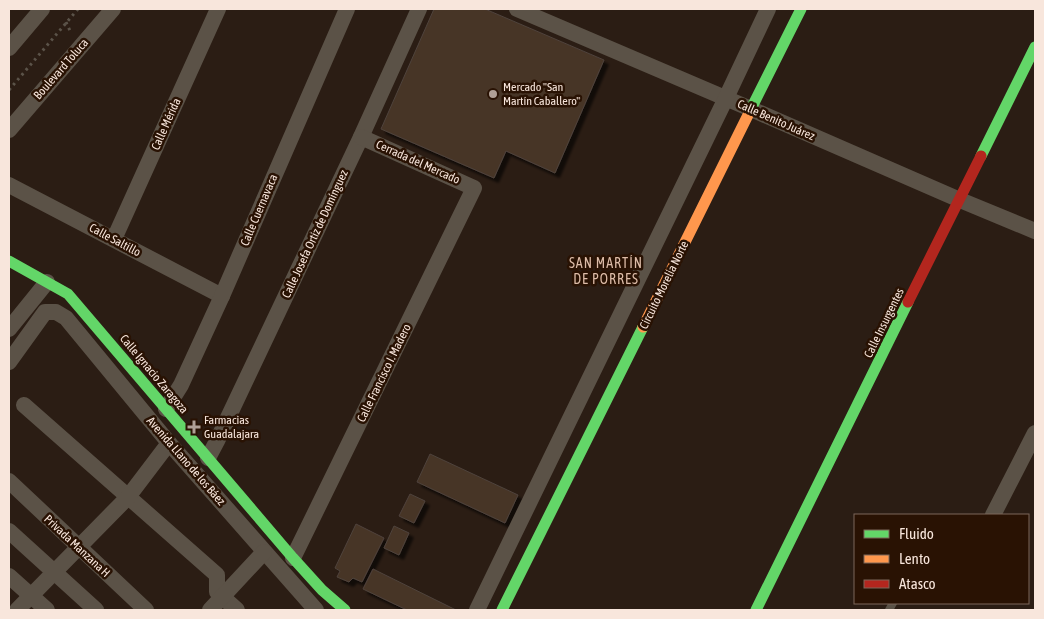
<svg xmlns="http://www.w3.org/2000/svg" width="1044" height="619" viewBox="0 0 1044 619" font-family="'Asap Condensed',sans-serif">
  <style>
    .building { fill: #463427; stroke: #4f433c; filter: url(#shadow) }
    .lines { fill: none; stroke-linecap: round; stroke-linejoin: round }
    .path { stroke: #5b5349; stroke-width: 3; stroke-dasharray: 2.5 4; stroke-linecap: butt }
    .lane { stroke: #5b5247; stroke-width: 8 }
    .street { stroke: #5b5247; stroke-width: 16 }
    .fast { stroke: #63d668; stroke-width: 11 }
    .slow { stroke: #ff974d; stroke-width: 11 }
    .jam { stroke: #b3261e; stroke-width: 11 }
    .poi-dot { fill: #b0a096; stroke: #291203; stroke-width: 2 }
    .labels { text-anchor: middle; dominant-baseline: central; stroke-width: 5; stroke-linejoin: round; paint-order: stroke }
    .street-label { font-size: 12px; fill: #f8e6dc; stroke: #291203 }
    .poi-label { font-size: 12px; fill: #f8e6dc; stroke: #291203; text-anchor: start }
    .neighbourhood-label { font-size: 14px; letter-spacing: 1px; fill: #ddbca8; stroke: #291203 }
  </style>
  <defs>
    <filter id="shadow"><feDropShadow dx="4.5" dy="4.5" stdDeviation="1" flood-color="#0009"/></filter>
  </defs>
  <rect width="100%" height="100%" fill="#2b1d14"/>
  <g class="building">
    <polygon points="434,9 485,9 604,60 555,173 506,151 494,178 381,129"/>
    <polygon points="430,454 518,495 505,523 417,482"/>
    <polygon points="410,494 425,501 414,523 399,516"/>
    <polygon points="356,524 384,538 362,582 353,578 349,582 337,577 340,571 335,568"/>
    <polygon points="394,526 409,533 399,555 384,548"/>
    <polygon points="373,569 456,610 407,610 363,589"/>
  </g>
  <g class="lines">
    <g class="path">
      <polyline points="66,22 71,33"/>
      <polyline points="9,90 78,9"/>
    </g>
    <polyline class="lane" points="889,610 893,603"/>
    <g class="street">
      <polyline points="517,9 751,109 960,200 1035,231"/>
      <polyline points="9,48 42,9"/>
      <polyline points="9,130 113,9"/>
      <polyline points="9,185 222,296"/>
      <polyline points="114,239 218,9"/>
      <polyline points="9,329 47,282"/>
      <polyline points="9,362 45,312 56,312 66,318 169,443 316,610"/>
      <polyline points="24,405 217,575 217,592 237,610"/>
      <polyline points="166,409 181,385 222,296 347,9"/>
      <polyline points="208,458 217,441 361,137 419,9"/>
      <polyline points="9,481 146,610"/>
      <polyline points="993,515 1035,433"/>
      <polyline points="9,531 96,610"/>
      <polyline points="293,558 474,188 361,137"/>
      <polyline points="9,576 47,610"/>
      <polyline points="17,610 128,497 169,443"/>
      <polyline points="210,610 264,552"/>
      <polyline points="477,610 726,98 768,9"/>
    </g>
    <g class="fast">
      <polyline points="750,111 801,9"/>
      <polyline points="981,156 1035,47"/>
      <polyline points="9,261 68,294 293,558 322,590 345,610"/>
      <polyline points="502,610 643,327"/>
      <polyline points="756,610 908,302"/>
    </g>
    <polyline class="slow" points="643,327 750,111"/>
    <polyline class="jam" points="908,302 981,156"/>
  </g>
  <g class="poi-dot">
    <circle cx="493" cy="94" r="5"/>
    <path d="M191.5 419.5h5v5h5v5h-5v5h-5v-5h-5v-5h5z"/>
  </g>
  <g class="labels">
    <g class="street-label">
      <text transform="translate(61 69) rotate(-49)">Boulevard Toluca</text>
      <text transform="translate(776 120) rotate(24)">Calle Benito Juárez</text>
      <text transform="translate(166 124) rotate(-66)">Calle Mérida</text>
      <text transform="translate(418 162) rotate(24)">Cerrada del Mercado</text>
      <text transform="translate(259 210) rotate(-67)">Calle Cuernavaca</text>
      <text transform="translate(315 234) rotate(-65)">Calle Josefa Ortiz de Domínguez</text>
      <text transform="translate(115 240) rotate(28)">Calle Saltillo</text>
      <text transform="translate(664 285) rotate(-64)">Circuito Morelia Norte</text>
      <text transform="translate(884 323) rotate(-64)">Calle Insurgentes</text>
      <text transform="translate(384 373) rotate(-64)">Calle Francisco I. Madero</text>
      <text transform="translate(154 374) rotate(50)">Calle Ignacio Zaragoza</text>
      <text transform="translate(186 461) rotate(49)">Avenida Llano de los Báez</text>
      <text transform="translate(77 546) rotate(43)">Privada Manzana H</text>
    </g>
    <g class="poi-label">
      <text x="503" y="87">Mercado "San<tspan x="503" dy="14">Martín Caballero"</tspan></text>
      <text x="204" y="420">Farmacias<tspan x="204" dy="14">Guadalajara</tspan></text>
    </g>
    <g class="neighbourhood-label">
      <text x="606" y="263">SAN MARTÍN<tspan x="606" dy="16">DE PORRES</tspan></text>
    </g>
  </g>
  <rect width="1044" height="619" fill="none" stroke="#f8e6dc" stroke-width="20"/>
  <rect x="854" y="514" width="175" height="90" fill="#291203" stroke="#7c675a"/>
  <rect x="864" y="530" width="25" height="8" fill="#63d668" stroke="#7c675a"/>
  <text x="899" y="539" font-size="15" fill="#f8e6dc">Fluido</text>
  <rect x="864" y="555" width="25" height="8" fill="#ff974d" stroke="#7c675a"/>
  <text x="899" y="564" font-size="15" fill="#f8e6dc">Lento</text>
  <rect x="864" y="580" width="25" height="8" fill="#b3261e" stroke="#7c675a"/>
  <text x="899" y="589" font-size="15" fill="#f8e6dc">Atasco</text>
</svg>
